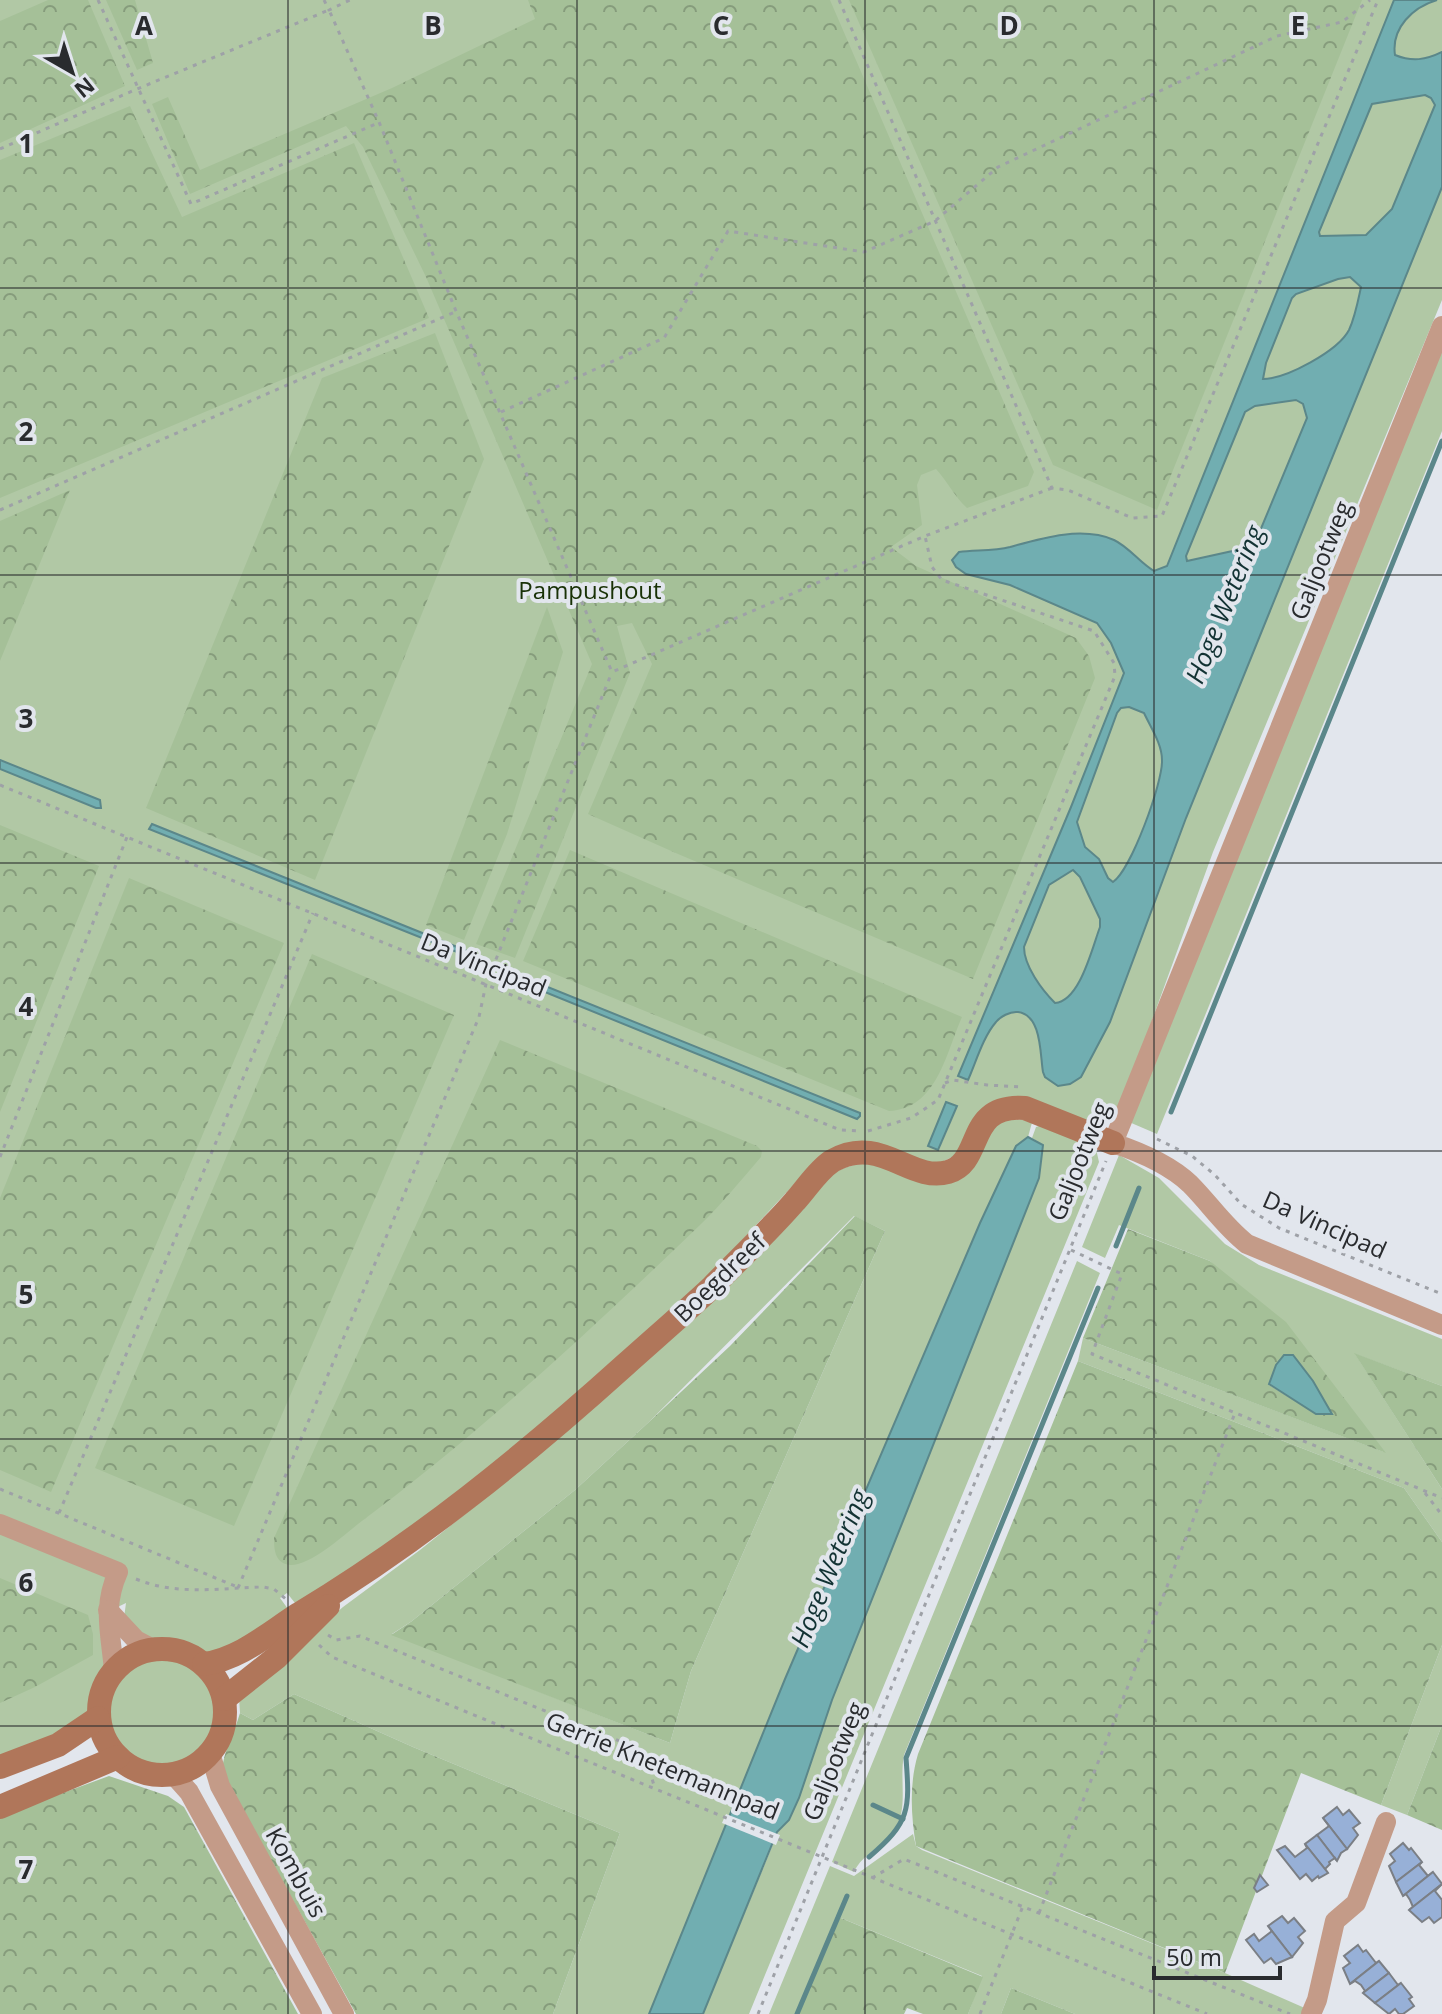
<svg xmlns="http://www.w3.org/2000/svg" width="1442" height="2014" viewBox="0 0 1442 2014" font-family="'Open Sans',sans-serif">
  <style>
    .green { fill: #b1c8a5; fill-rule: evenodd }
    .forest { fill: url(#forest-crowns); fill-rule: evenodd }
    .water { fill: #71aeb1; stroke: #5b878a; stroke-width: 2; fill-rule: evenodd }
    .pier { fill: #e2e6ed }
    .lines { fill: none; stroke-linecap: round; stroke-linejoin: round }
    .stream { stroke: #5b878a; stroke-width: 5 }
    .building { fill: #97b0d7; stroke: #7b7f85; stroke-width: 2 }
    .path { stroke: #9ea1a7; stroke-width: 3; stroke-dasharray: 4 6; stroke-linecap: butt }
    .street { stroke: #c49b88; stroke-width: 20 }
    .secondary { stroke: #b0765a; stroke-width: 24 }
    .grid { fill: none; stroke: #292b2e; stroke-width: 2; stroke-opacity: 0.55 }
    .labels { text-anchor: middle; dominant-baseline: central; stroke-width: 8; stroke-linejoin: round; paint-order: stroke }
    .street-label { font-size: 24px; fill: #292b2e; stroke: #e2e6ed }
    .park-label { font-size: 24px; fill: #183106; stroke: #e2e6ed }
    .water-label { font-size: 26px; font-style: italic; fill: #123233; stroke: #e2e6ed }
    .grid-label { font-size: 26px; text-anchor: middle; font-weight: bold; fill: #292b2e; stroke: #e2e6ed; stroke-width: 8; stroke-linejoin: round; paint-order: stroke }
  </style>
  <defs>
    <pattern id="forest-crowns" width="20" height="18" patternUnits="userSpaceOnUse" patternTransform="scale(2)"><rect width="20" height="18" fill="#a5c098"/><path d="M2 6a3 3 0 1 1 6 0M12 15a3 3 0 1 1 6 0" fill="none" stroke="#869c7c"/></pattern>
  </defs>
  <rect width="100%" height="100%" fill="#e2e6ed"/>
  <g class="green">
    <path d="M 0,0 L 1442,0 L 1442,300 L 1213,852 L 1121,1106 L 1112,1121 L 1100,1126 L 1027,1099 L 954,1156 L 940,1163 L 812,1165 L 678,1309 L 446,1506 L 299,1608 L 287,1593 L 280,1598 L 291,1613 L 248,1642 L 206,1653 L 191,1645 L 170,1639 L 154,1639 L 139,1634 L 124,1618 L 126,1603 L 99,1616 L 105,1665 L 94,1683 L 86,1717 L 80,1725 L 0,1760 ZM 946,1102 L 957,1107 L 939,1149 L 928,1145 Z"/>
    <polygon points="1442,348 1442,431 1157,1134 1129,1122"/>
    <path d="M 1033,1119 L 1028,1137 L 1016,1146 L 980,1223 L 785,1679 L 649,2014 L 553,2014 L 620,1833 L 413,1747 L 294,1694 L 253,1720 L 240,1713 L 239,1697 L 343,1607 L 420,1550 L 519,1471 L 825,1178 C 866,1152 885,1167 927,1181 L 1002,1120 ZM 854,1216 L 885,1231 L 691,1671 L 670,1743 L 392,1634 L 412,1621 L 575,1490 L 650,1421 Z"/>
    <polygon points="1042,1125 1090,1145 1096,1149 1099,1162 749,2014 703,2014 778,1832 789,1820 799,1798 832,1700 1039,1178 1043,1145 1032,1138 1036,1127"/>
    <polygon points="1119,1155 1159,1178 1225,1244 1259,1265 1442,1339 1442,1386 1355,1354 1442,1489 1442,1542 1404,1488 1078,1361 1083,1338 1384,1452 1210,1261 1119,1225 1105,1258 1082,1247"/>
    <path d="M 1077,1261 L 1100,1273 L 904,1755 C 899,1780 909,1809 894,1831 C 882,1848 863,1853 854,1872 L 832,1862 Z"/>
    <polygon points="1442,1645 1442,1725 1407,1815 1381,1805"/>
    <circle cx="162" cy="1712" r="54"/>
    <polygon points="913,1834 916,1846 922,1850 1225,1973 1307,2009 1305,2014 1075,2014 1011,1988 1001,2014 968,2014 982,1976 836,1916 797,2014 769,2014 830,1866 854,1876"/>
  </g>
  <g class="forest">
    <polygon points="48,0 88,0 125,86 0,143 0,21"/>
    <polygon points="106,0 135,0 153,63 137,70"/>
    <path d="M 528,0 L 830,0 L 1034,472 L 1028,486 L 967,508 C 954,496 948,482 936,469 L 921,475 L 917,485 L 922,525 L 891,547 L 916,566 L 1076,638 L 1089,656 L 1095,678 L 973,979 L 678,854 L 588,814 L 652,664 L 632,623 L 617,626 L 630,673 L 515,958 L 476,944 L 592,664 L 426,277 L 363,147 L 346,126 L 190,194 L 152,104 L 168,97 L 200,170 L 392,88 L 535,19 Z"/>
    <polygon points="849,0 1362,0 1157,510 1053,465"/>
    <polygon points="130,106 182,217 354,143 429,318 0,498 0,160"/>
    <polygon points="435,333 484,459 315,880 146,808 322,378"/>
    <polygon points="70,490 0,661 0,521"/>
    <polygon points="547,607 563,652 507,834 464,940 426,925"/>
    <polygon points="0,825 99,866 0,1112"/>
    <path d="M 570,850 L 962,1017 C 946,1053 937,1109 889,1111 L 523,961 Z"/>
    <polygon points="129,878 284,943 51,1492 0,1470 0,1198"/>
    <polygon points="312,954 454,1015 234,1526 95,1468"/>
    <path d="M 500,1040 L 757,1146 L 762,1151 L 761,1157 C 741,1180 722,1204 700,1225 C 592,1329 479,1434 358,1524 C 343,1536 311,1565 291,1565 C 275,1564 274,1550 274,1538 Z"/>
    <polygon points="855,1216 885,1231 691,1671 670,1743 391,1635 412,1621 575,1490 650,1421 730,1346"/>
    <path d="M 1128,1229 L 1210,1261 L 1286,1322 L 1386,1453 L 1083,1338 ZM 1276,1365 L 1312,1381 L 1331,1414 L 1316,1414 L 1269,1385 Z"/>
    <polygon points="1354,1353 1442,1386 1442,1489"/>
    <path d="M 1078,1361 L 1404,1488 L 1442,1542 L 1442,1645 L 1381,1805 L 1301,1773 L 1225,1973 L 916,1846 C 911,1816 909,1784 918,1754 Z"/>
    <polygon points="0,1578 88,1615 93,1634 93,1655 35,1687 0,1703"/>
    <path d="M 294,1694 L 413,1747 L 620,1833 L 553,2014 L 356,2014 L 222,1772 C 223,1751 234,1734 240,1713 L 253,1720 Z"/>
    <polygon points="1442,1725 1442,1830 1407,1815"/>
    <polygon points="109,1776 168,1796 184,1807 298,2014 0,2014 0,1816"/>
    <polygon points="836,1916 983,1977 968,2014 923,2014 907,2008 904,2014 797,2014"/>
    <polygon points="1011,1988 1075,2014 1001,2014"/>
  </g>
  <g class="water">
    <path d="M 1394,0 L 1437,0 C 1413,7 1391,28 1395,55 C 1412,62 1426,60 1442,52 L 1442,187 L 1186,818 L 1110,1022 L 1081,1077 L 1070,1084 L 1058,1086 L 1045,1077 L 1043,1072 C 1040,1055 1042,1015 1018,1012 C 1010,1011 1000,1017 996,1022 C 983,1037 976,1062 968,1080 L 958,1076 L 1071,807 L 1124,673 L 1111,643 L 1097,623 L 1010,585 L 966,574 L 956,567 L 952,560 L 959,552 C 976,550 994,551 1010,547 C 1042,538 1082,526 1114,540 C 1129,547 1140,563 1154,571 L 1167,566 ZM 1425,95 L 1431,98 L 1435,105 L 1392,209 L 1366,235 L 1320,236 L 1319,232 L 1372,104 ZM 1350,277 L 1361,287 C 1358,301 1355,317 1349,330 C 1338,351 1286,379 1263,379 L 1266,363 L 1292,298 L 1296,294 L 1338,279 ZM 1296,400 L 1303,404 L 1307,418 L 1260,531 L 1245,547 L 1237,550 L 1187,561 L 1186,556 L 1245,412 L 1255,406 ZM 1129,707 L 1144,713 C 1151,728 1162,744 1162,760 C 1163,782 1131,870 1113,882 L 1108,878 L 1099,859 L 1085,847 L 1077,822 L 1117,713 L 1121,708 ZM 1073,870 L 1080,877 L 1100,919 L 1100,927 C 1092,948 1080,1001 1055,1003 C 1042,990 1024,966 1024,947 L 1049,885 Z"/>
    <polygon points="0,760 100,800 101,808 96,808 0,769"/>
    <polygon points="152,824 472,953 472,958 149,829"/>
    <polygon points="513,973 860,1113 860,1116 857,1119 513,979"/>
    <polygon points="946,1102 957,1106 938,1150 928,1146"/>
    <polygon points="1028,1137 1043,1145 1039,1178 832,1700 799,1798 789,1820 777,1832 703,2014 649,2014 785,1679 980,1223 1016,1146"/>
    <polygon points="1284,1355 1293,1355 1313,1381 1332,1414 1316,1414 1269,1384 1276,1365"/>
  </g>
  <polygon class="pier" points="726,1814 780,1835 776,1845 722,1823"/>
  <g class="lines">
    <g class="stream">
      <polyline points="1171,1112 1442,441"/>
      <polyline points="1116,1246 1139,1188"/>
      <polyline points="873,1805 903,1819"/>
      <path d="M 869,1857 C 910,1822 910,1810 906,1758 L 1098,1288"/>
      <polyline points="797,2014 847,1896"/>
    </g>
  </g>
  <g class="building">
    <polygon points="1337,1807 1343,1815 1349,1810 1360,1823 1353,1828 1358,1835 1347,1849 1323,1818"/>
    <polygon points="1323,1818 1347,1849 1341,1853 1337,1861 1317,1835 1329,1826"/>
    <polygon points="1317,1835 1337,1861 1335,1858 1329,1862 1330,1864 1325,1869 1328,1873 1305,1844"/>
    <polygon points="1403,1843 1409,1850 1411,1848 1422,1862 1396,1882 1389,1866 1395,1861 1390,1854"/>
    <polygon points="1305,1844 1328,1873 1319,1878 1318,1876 1312,1881 1306,1874 1300,1879 1277,1850 1285,1846 1295,1857 1307,1848"/>
    <polygon points="1422,1862 1419,1865 1428,1876 1433,1872 1403,1896 1396,1882"/>
    <polygon points="1433,1872 1442,1884 1409,1910 1413,1907 1410,1900 1406,1894 1403,1896"/>
    <polygon points="1260,1875 1268,1885 1257,1892 1254,1888"/>
    <polygon points="1442,1884 1435,1891 1442,1900 1442,1917 1434,1923 1429,1917 1422,1922 1409,1910"/>
    <polygon points="1282,1916 1288,1923 1294,1918 1305,1931 1298,1937 1303,1943 1292,1957 1268,1926"/>
    <polygon points="1268,1926 1292,1957 1276,1964 1271,1958 1264,1963 1246,1940 1254,1934 1259,1941 1272,1931"/>
    <polygon points="1358,1945 1363,1952 1366,1950 1376,1963 1379,1961 1350,1984 1343,1968 1350,1963 1344,1956"/>
    <polygon points="1379,1961 1389,1973 1363,1993 1365,1991 1361,1985 1355,1981 1350,1984"/>
    <polygon points="1389,1973 1398,1985 1401,1983 1375,2003 1363,1993"/>
    <polygon points="1401,1983 1412,1997 1409,1999 1414,2006 1403,2014 1399,2014 1395,2009 1389,2014 1375,2003"/>
  </g>
  <g class="lines">
    <g class="path">
      <polyline points="98,0 191,204 378,123"/>
      <polyline points="324,0 329,10 350,0"/>
      <polyline points="839,0 1052,488 1068,490 1132,518 1162,516 1378,0"/>
      <polyline points="0,149 137,89 329,10 379,122 456,311 612,672 925,536 1052,488"/>
      <polyline points="501,412 664,338 728,231 864,252 935,221 998,167 1277,36 1342,22 1370,0"/>
      <polyline points="0,510 455,312"/>
      <polyline points="0,785 840,1130 860,1131"/>
      <polyline points="945,1083 953,1080 987,1085 1023,1087"/>
      <polyline points="868,1131 911,1118 938,1100 1115,676 1114,663 1094,631 942,580 932,567 925,536"/>
      <polyline points="1157,1139 1192,1156 1215,1175 1241,1204 1279,1228 1442,1294"/>
      <polyline points="0,1157 127,837"/>
      <polyline points="1071,1250 1122,1274 1092,1354 1442,1498"/>
      <polyline points="0,1489 235,1586"/>
      <polyline points="1425,1493 1442,1515"/>
      <polyline points="59,1513 313,913"/>
      <path d="M 136,1579 C 177,1596 220,1588 263,1587 L 274,1589 L 287,1600"/>
      <polyline points="238,1588 479,1017 486,984 612,672"/>
      <polyline points="328,1635 336,1640 360,1636 644,1751 655,1789"/>
      <polyline points="319,1645 332,1657 1207,2014"/>
      <polyline points="872,1878 904,1859 1290,2014"/>
      <polyline points="1039,1913 1235,1413"/>
      <polyline points="758,2014 1106,1161"/>
      <polyline points="980,2014 1023,1906"/>
    </g>
    <g class="street">
      <path d="M 1442,326 L 1113,1143 C 1140,1152 1169,1164 1190,1184 C 1210,1204 1224,1226 1247,1244 L 1442,1325"/>
      <path d="M 0,1524 L 118,1572 C 102,1608 111,1633 114,1671"/>
      <polyline points="108,1610 136,1640 153,1649"/>
      <polyline points="210,1753 220,1786 344,2014"/>
      <polyline points="173,1774 189,1792 312,2014"/>
      <polyline points="1311,2014 1317,2000 1335,1921 1356,1903 1386,1822"/>
    </g>
    <g class="secondary">
      <circle cx="162" cy="1712" r="63"/>
      <path d="M 204,1664 C 240,1659 269,1633 299,1614 C 417,1543 523,1457 625,1365 C 654,1339 683,1314 711,1288 C 739,1259 769,1231 795,1201 C 807,1188 817,1171 832,1161 C 880,1133 910,1183 948,1172 C 985,1161 964,1104 1025,1108 L 1113,1143"/>
      <polyline points="224,1699 277,1657 328,1606"/>
      <polyline points="0,1767 58,1745 98,1718"/>
      <polyline points="0,1807 118,1757"/>
    </g>
  </g>
  <path class="grid" d="M 288,0 L 288,2014M 577,0 L 577,2014M 865,0 L 865,2014M 1154,0 L 1154,2014M 0,288 L 1442,288M 0,575 L 1442,575M 0,863 L 1442,863M 0,1151 L 1442,1151M 0,1439 L 1442,1439M 0,1726 L 1442,1726"/>
  <g class="labels">
    <g class="street-label">
      <text transform="translate(1320 560) rotate(-68)">Galjootweg</text>
      <text transform="translate(484 964) rotate(22)">Da Vincipad</text>
      <text transform="translate(1078 1161) rotate(-68)">Galjootweg</text>
      <text transform="translate(1325 1224) rotate(24)">Da Vincipad</text>
      <text transform="translate(719 1277) rotate(-44)">Boegdreef</text>
      <text transform="translate(833 1761) rotate(-68)">Galjootweg</text>
      <text transform="translate(663 1765) rotate(22)">Gerrie Knetemannpad</text>
      <text transform="translate(297 1872) rotate(61)">Kombuis</text>
    </g>
    <g class="park-label">
      <text x="590" y="589">Pampushout</text>
    </g>
    <g class="water-label">
      <text transform="translate(1224 604) rotate(-68)">Hoge Wetering</text>
      <text transform="translate(829 1568) rotate(-68)">Hoge Wetering</text>
    </g>
  </g>
  <g class="grid-label">
    <text x="144" y="35">A</text>
    <text x="433" y="35">B</text>
    <text x="721" y="35">C</text>
    <text x="1009" y="35">D</text>
    <text x="1298" y="35">E</text>
    <text x="26" y="153">1</text>
    <text x="26" y="441">2</text>
    <text x="26" y="728">3</text>
    <text x="26" y="1016">4</text>
    <text x="26" y="1304">5</text>
    <text x="26" y="1592">6</text>
    <text x="26" y="1879">7</text>
  </g>
  <g transform="translate(72 72) rotate(141)" stroke="#e2e6ed" stroke-width="6" paint-order="stroke">
  <path d="M0-6L14 30L0 20L-14 30Z" fill="#292b2e"/>
  <text y="-12" font-size="22" font-weight="bold" text-anchor="middle" fill="#292b2e">N</text>
  </g>
  <path d="M1154 1966v12h126v-12" fill="none" stroke="#292b2e" stroke-width="4"/>
  <text x="1166" y="1966" font-size="24" fill="#292b2e" stroke="#e2e6ed" stroke-width="6" paint-order="stroke">50 m</text>
</svg>
